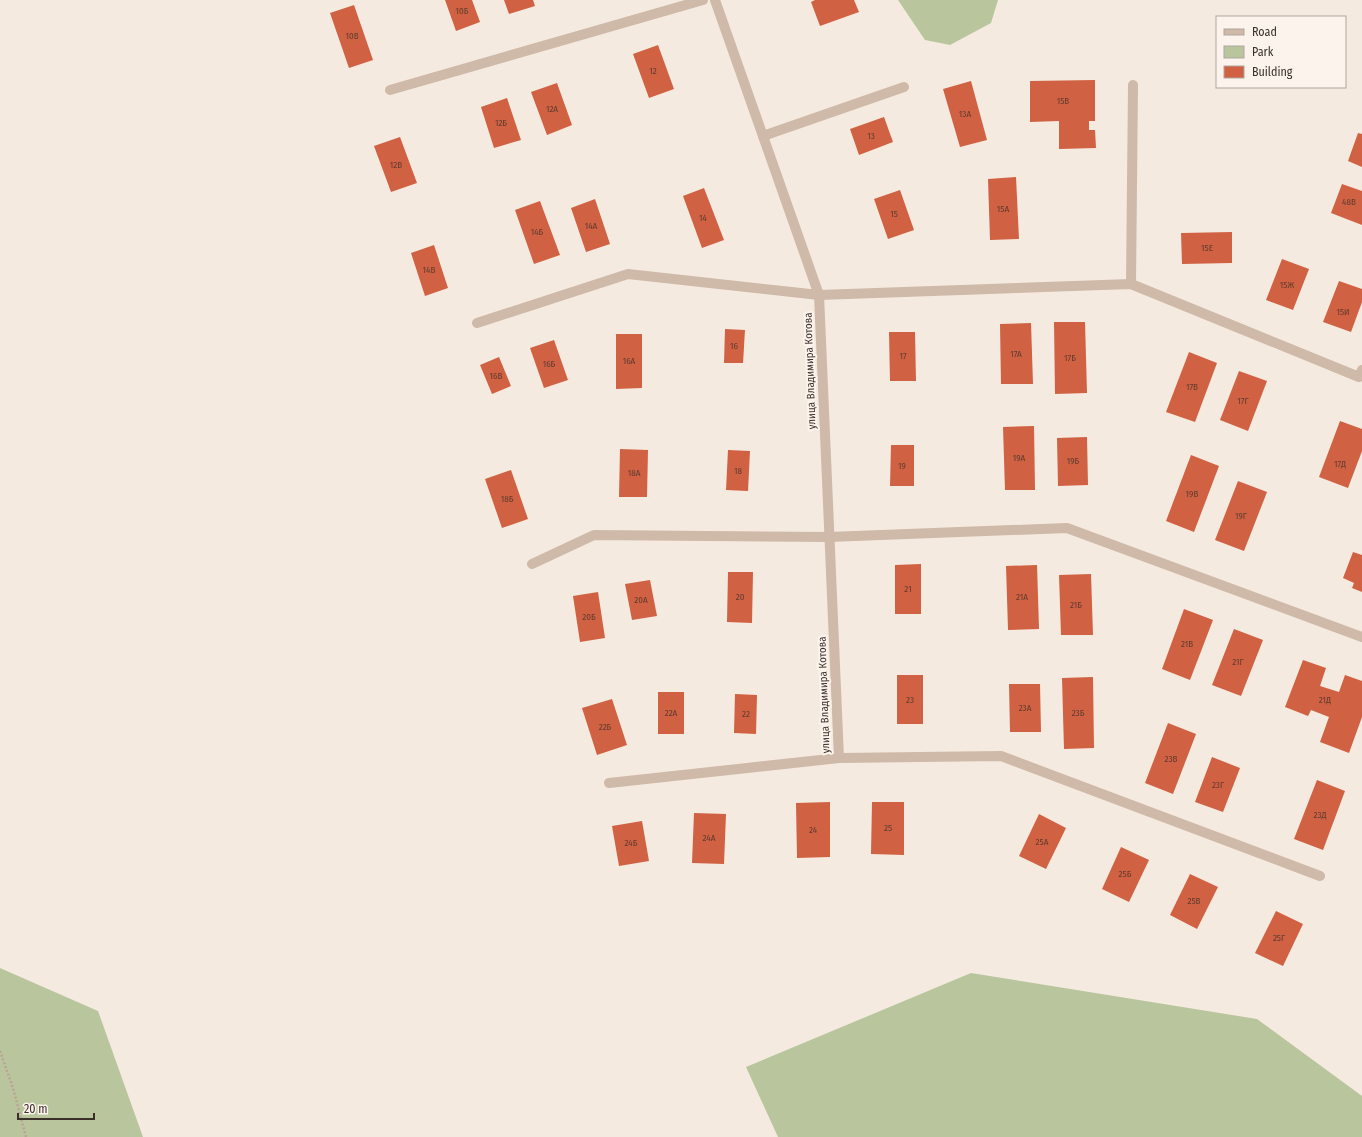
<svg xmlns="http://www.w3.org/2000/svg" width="1362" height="1137" viewBox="0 0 1362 1137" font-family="'Fira Sans Condensed',sans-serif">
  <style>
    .green { fill: #b9c69d }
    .building { fill: #d06142 }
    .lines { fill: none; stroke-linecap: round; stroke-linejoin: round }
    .path { stroke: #bba393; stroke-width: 2.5; stroke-dasharray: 2 2; stroke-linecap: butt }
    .service { stroke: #cfb9a9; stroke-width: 10 }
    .minor { stroke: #cfb9a9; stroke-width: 10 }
    .labels { text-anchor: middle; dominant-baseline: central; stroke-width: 4; stroke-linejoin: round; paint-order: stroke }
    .number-label { font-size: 9px; fill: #603c30 }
    .street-label { font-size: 11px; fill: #3b2f2a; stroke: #fcf4ec }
  </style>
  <rect width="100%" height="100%" fill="#f5eadf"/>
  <g class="green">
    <polygon points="898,0 998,0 991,23 950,45 925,40"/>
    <polygon points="0,968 98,1011 143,1137 0,1137"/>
    <polygon points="971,973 1257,1019 1362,1096 1362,1137 778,1137 746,1067"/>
  </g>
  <g class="building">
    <polygon points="445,0 472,0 480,22 456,31"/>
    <polygon points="504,0 533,0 535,6 509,14"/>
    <polygon points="815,0 854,0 859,12 820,26 811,2"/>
    <polygon points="354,5 373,60 349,68 330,13"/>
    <polygon points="658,45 674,89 649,98 633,54"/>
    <polygon points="1095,80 1095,121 1089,121 1089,130 1095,130 1096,148 1059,149 1059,121 1030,122 1030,81"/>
    <polygon points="971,81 987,140 960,147 943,89"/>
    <polygon points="557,83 572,125 547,135 531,92"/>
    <polygon points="507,98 521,140 494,148 481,107"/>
    <polygon points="884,117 893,142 859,155 850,129"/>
    <polygon points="1358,133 1362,134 1362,167 1348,161"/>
    <polygon points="400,137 417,183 391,192 374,146"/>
    <polygon points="1016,177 1019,239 990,240 988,179"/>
    <polygon points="1342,184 1362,191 1362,225 1331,213"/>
    <polygon points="704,188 724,240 702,248 683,196"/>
    <polygon points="900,190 914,230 888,239 874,199"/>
    <polygon points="595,199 610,244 586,252 571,208"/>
    <polygon points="540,201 560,255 534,264 515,210"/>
    <polygon points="1232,232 1232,263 1182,264 1181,233"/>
    <polygon points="434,245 448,288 425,296 411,253"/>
    <polygon points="1282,259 1309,269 1293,310 1266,300"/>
    <polygon points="1339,281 1362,289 1362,302 1351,332 1323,322"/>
    <polygon points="1054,322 1085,322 1087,393 1055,394"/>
    <polygon points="1031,323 1033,384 1001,384 1000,324"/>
    <polygon points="725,329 745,330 743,363 724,363"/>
    <polygon points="889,332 915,332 916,381 890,381"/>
    <polygon points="616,334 642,334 642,388 616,389"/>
    <polygon points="554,340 568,380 544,388 530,348"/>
    <polygon points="1189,352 1217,363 1195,422 1166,412"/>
    <polygon points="499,357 511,386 492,394 480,365"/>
    <polygon points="1239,371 1267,381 1248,431 1220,420"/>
    <polygon points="1340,421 1362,429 1362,451 1348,488 1319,477"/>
    <polygon points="1034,426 1035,490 1005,490 1003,427"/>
    <polygon points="1087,437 1088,485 1058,486 1057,438"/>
    <polygon points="891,445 914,445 914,486 890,486"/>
    <polygon points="620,449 648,450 647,497 619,497"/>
    <polygon points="728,450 750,451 748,491 726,490"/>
    <polygon points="1191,455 1219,466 1194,532 1166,521"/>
    <polygon points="511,470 528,519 502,528 485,479"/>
    <polygon points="1238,481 1267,492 1244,551 1215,540"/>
    <polygon points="1353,552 1362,555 1362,592 1352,588 1354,583 1343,578"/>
    <polygon points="921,564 921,614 895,614 895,565"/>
    <polygon points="1037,565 1039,629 1008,630 1006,566"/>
    <polygon points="728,572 753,572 752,623 727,622"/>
    <polygon points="1091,574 1093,635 1061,635 1059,575"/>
    <polygon points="650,580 657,616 632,620 625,584"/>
    <polygon points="598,592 605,638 580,642 573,596"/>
    <polygon points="1184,609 1213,620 1190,680 1162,669"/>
    <polygon points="1234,629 1263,640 1241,696 1212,685"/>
    <polygon points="1303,660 1326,668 1320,686 1339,692 1345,675 1362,681 1362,717 1349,753 1320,742 1329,717 1311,710 1308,716 1285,707"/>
    <rect x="897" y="675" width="26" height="49"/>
    <polygon points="1093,677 1094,748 1064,749 1062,678"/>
    <polygon points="1009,684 1040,684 1041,732 1010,732"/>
    <rect x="658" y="692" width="26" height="42"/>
    <polygon points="735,694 757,695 756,734 734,733"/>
    <polygon points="612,699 627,745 597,755 582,708"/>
    <polygon points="1168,723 1196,734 1173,794 1145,783"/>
    <polygon points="1212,757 1240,768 1223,812 1195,802"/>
    <polygon points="1317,780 1345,791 1323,850 1294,839"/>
    <polygon points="830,802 830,857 797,858 796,803"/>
    <polygon points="872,802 904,802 904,855 871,854"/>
    <polygon points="694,813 726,814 724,864 692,863"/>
    <polygon points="1039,814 1066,828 1046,869 1019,856"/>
    <polygon points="642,821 649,861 619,866 612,826"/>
    <polygon points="1121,847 1149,860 1129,902 1102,889"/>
    <polygon points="1190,874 1218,887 1197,929 1170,915"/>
    <polygon points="1276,911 1303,924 1283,966 1255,953"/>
  </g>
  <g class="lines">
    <polyline class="path" points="0,1051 13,1088 26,1137"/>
    <g class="service">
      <polyline points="390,90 703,0"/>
      <polyline points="763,136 904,87"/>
      <polyline points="1131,284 1133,85"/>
      <polyline points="477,323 628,274 819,295 1131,284 1359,377 1362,370"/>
      <polyline points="532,564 594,535 829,537 1067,528 1362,637"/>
      <polyline points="609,783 839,758 1001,756 1320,876"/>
    </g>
    <polyline class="minor" points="715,0 819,295 839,758"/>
  </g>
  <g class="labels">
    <g class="number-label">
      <text x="462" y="11">10Б</text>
      <text x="352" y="36">10В</text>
      <text x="653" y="71">12</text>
      <text x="1063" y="101">15В</text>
      <text x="552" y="109">12А</text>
      <text x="965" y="114">13А</text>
      <text x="501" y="123">12Б</text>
      <text x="871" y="136">13</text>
      <text x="396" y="165">12В</text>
      <text x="1349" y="202">48В</text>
      <text x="1003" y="209">15А</text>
      <text x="894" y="214">15</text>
      <text x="703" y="218">14</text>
      <text x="591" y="226">14А</text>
      <text x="537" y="232">14Б</text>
      <text x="1207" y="248">15Е</text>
      <text x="429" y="270">14В</text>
      <text x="1287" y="285">15Ж</text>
      <text x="1343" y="312">15И</text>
      <text x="734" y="346">16</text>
      <text x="1016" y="354">17А</text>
      <text x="903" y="356">17</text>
      <text x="1070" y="358">17Б</text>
      <text x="629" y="361">16А</text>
      <text x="549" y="364">16Б</text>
      <text x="496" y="376">16В</text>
      <text x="1192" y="387">17В</text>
      <text x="1243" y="401">17Г</text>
      <text x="1019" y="458">19А</text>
      <text x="1073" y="461">19Б</text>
      <text x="1340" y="464">17Д</text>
      <text x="902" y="466">19</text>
      <text x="738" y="471">18</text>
      <text x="634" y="473">18А</text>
      <text x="1192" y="494">19В</text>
      <text x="507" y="499">18Б</text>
      <text x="1241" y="516">19Г</text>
      <text x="908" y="589">21</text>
      <text x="740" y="597">20</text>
      <text x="1022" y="597">21А</text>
      <text x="641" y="600">20А</text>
      <text x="1076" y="605">21Б</text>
      <text x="589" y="617">20Б</text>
      <text x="1187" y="644">21В</text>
      <text x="1238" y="662">21Г</text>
      <text x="910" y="700">23</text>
      <text x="1325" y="700">21Д</text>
      <text x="1025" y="708">23А</text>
      <text x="671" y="713">22А</text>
      <text x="1078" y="713">23Б</text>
      <text x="746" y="714">22</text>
      <text x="605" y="727">22Б</text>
      <text x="1171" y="759">23В</text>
      <text x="1218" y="785">23Г</text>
      <text x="1320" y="815">23Д</text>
      <text x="888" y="828">25</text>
      <text x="813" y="830">24</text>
      <text x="709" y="838">24А</text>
      <text x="1042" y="842">25А</text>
      <text x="631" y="843">24Б</text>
      <text x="1125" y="874">25Б</text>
      <text x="1194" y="901">25В</text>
      <text x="1279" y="938">25Г</text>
    </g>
    <g class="street-label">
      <text transform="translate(810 371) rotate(-92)">улица Владимира Котова</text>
      <text transform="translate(824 695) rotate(-92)">улица Владимира Котова</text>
    </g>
  </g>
  <rect x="1216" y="16" width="130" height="72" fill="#fcf4ec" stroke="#afa59e"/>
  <rect x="1224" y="29" width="20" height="6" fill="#cfb9a9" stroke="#afa59e"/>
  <text x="1252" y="36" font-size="12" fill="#3b2f2a">Road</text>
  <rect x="1224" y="46" width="20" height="12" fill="#b9c69d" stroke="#afa59e"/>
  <text x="1252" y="56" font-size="12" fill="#3b2f2a">Park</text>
  <rect x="1224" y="66" width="20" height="12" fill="#d06142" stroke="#afa59e"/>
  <text x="1252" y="76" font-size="12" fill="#3b2f2a">Building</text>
  <path d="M18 1113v6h76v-6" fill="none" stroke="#3b2f2a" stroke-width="2"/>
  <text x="24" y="1113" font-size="12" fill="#3b2f2a" stroke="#fcf4ec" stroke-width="3" paint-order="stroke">20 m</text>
</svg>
